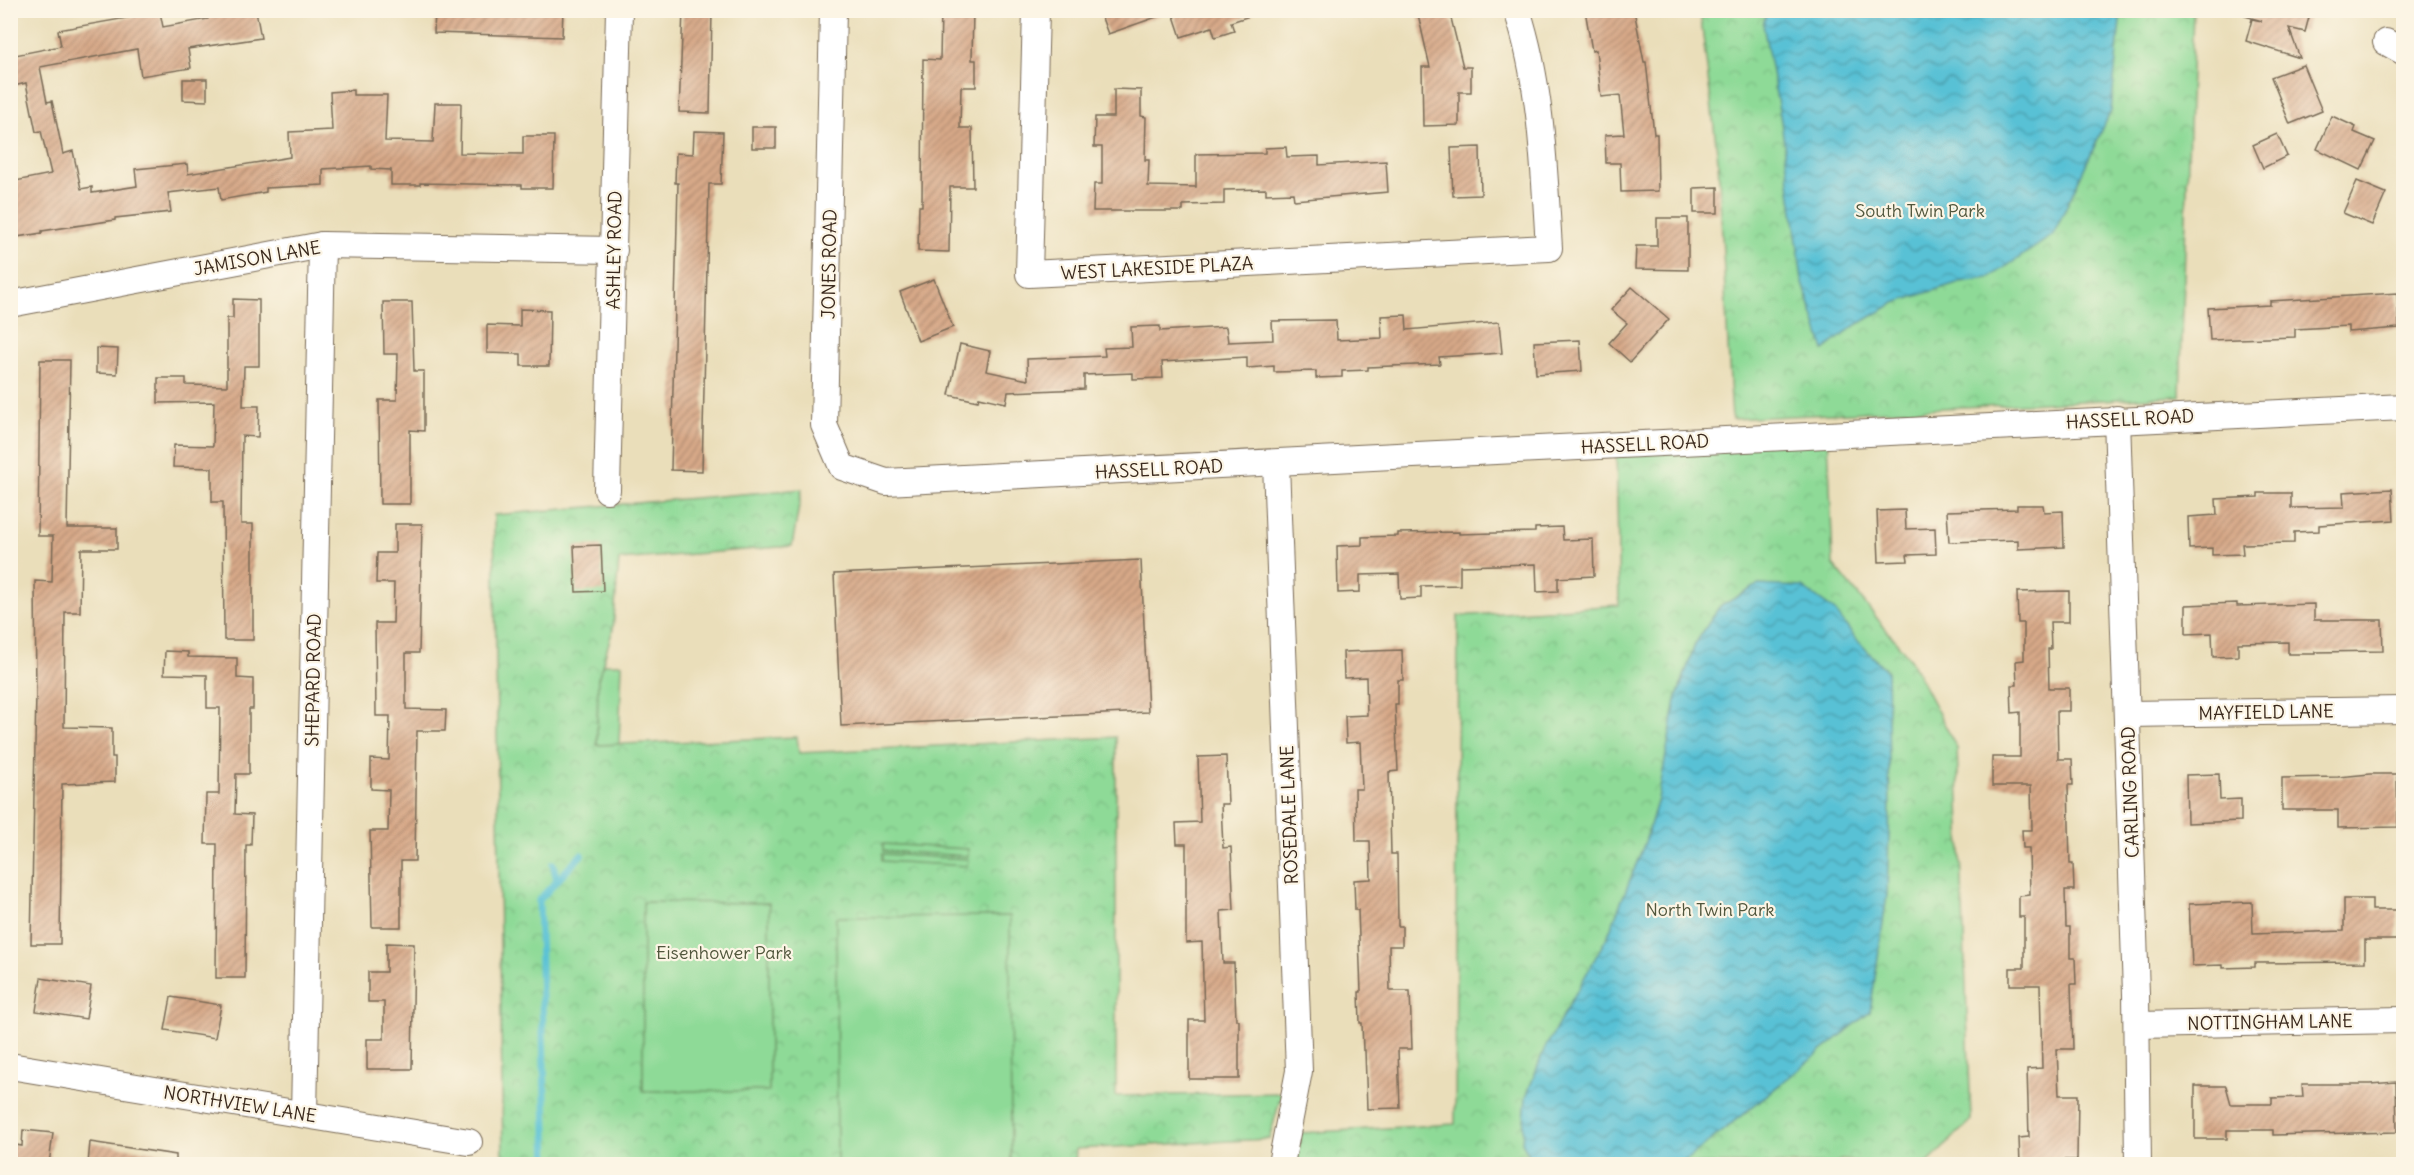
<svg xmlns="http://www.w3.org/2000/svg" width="2414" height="1175" viewBox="0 0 2414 1175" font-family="Delius,sans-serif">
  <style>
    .park { fill: url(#park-crowns); stroke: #64825a; stroke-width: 1.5 }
    .garden { fill: #8eda97; stroke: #64825a; stroke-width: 1.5 }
    .water { fill: url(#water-waves); stroke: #4a767a; stroke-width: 1.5 }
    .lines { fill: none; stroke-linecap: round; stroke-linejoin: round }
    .stream { stroke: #58c1d5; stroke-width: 7 }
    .building { fill: url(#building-hatch) }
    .minor-casing { stroke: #786955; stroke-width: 28 }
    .minor { stroke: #fff; stroke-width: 26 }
    .labels { text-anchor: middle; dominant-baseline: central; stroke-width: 4.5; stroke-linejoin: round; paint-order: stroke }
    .park-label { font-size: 18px; fill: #50563c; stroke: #fcf5e5 }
    .street-label { font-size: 18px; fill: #3b2a1e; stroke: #fcf5e5 }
  </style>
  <defs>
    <pattern id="park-crowns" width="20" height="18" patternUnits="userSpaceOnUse" patternTransform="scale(1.5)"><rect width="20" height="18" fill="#8eda97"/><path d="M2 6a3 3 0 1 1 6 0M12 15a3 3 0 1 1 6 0" fill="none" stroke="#7bbb82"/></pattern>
    <pattern id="water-waves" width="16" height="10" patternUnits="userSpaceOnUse" patternTransform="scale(1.5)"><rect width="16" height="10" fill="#58c1d5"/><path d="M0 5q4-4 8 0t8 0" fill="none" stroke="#4a9dac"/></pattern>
    <pattern id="building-hatch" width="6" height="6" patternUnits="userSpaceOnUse" patternTransform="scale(1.5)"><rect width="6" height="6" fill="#d7a988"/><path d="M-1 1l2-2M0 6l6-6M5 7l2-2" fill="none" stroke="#b08a6f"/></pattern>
  </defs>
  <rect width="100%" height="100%" fill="#fcf5e5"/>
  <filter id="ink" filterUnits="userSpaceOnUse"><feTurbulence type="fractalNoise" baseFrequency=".0167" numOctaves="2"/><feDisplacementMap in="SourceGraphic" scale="12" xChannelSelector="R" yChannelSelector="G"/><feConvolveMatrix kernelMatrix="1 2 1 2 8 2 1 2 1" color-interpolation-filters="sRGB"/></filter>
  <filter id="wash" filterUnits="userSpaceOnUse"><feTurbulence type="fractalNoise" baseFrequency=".008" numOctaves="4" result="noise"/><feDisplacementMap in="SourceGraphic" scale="24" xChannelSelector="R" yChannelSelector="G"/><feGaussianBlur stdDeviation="1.35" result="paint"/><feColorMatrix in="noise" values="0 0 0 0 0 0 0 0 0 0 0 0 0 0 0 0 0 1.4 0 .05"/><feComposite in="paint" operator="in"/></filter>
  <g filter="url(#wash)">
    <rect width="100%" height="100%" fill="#eadeba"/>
    <g class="park">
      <polygon points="1700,11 2193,11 2180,396 1732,419 1718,160"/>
      <polygon points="1828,434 1833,564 1910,659 1957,748 1971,1120 1927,1164 1884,1164 1841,1160 1834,1164 1297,1164 1300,1133 1455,1124 1458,616 1619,605 1616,446"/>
      <polygon points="802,489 792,546 619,560 613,629 598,679 597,745 797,737 799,753 1116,737 1116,1096 1282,1093 1269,1139 1076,1149 1075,1164 503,1164 494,515"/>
    </g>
    <g class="garden">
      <polygon points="603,664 622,664 619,744 597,745 598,679"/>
      <polygon points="883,844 968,849 968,856 883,851"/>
      <polygon points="882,854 968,859 967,866 882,861"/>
      <polygon points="643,902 769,903 769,1091 643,1091"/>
      <polygon points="1010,916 1011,1164 837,1164 836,917"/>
    </g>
    <g class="water">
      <polygon points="1768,10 2121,11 2111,111 2053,235 1989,278 1960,282 1895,303 1853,327 1824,350 1802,280 1781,121 1763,24"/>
      <polygon points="1758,585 1802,587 1835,611 1855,638 1887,671 1890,806 1887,895 1870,1012 1681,1164 1534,1164 1522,1142 1526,1097 1544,1050 1608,935 1645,842 1658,799 1676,700 1695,644 1719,607"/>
    </g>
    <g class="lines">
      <g class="stream">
        <polyline points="553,864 557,880"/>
        <polyline points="547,1164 539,900 581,855"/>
      </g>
    </g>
    <g id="blocks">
      <g class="building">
        <polygon points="435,10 563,10 562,37 434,33"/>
        <polygon points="683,10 712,10 710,113 679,112"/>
        <polygon points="941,10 973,10 972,60 976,60 976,87 961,87 960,128 972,128 973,187 950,187 949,252 918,251 919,206 922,206 923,59 940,60"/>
        <polygon points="1099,10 1168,10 1168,13 1108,34"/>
        <polygon points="1172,10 1253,10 1253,15 1231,22 1234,31 1215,37 1212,27 1181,37"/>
        <polygon points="1417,10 1449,10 1463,67 1471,67 1471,92 1459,92 1459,125 1423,126 1422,67 1430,67"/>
        <polygon points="1585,10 1634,10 1644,62 1646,62 1654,134 1657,134 1658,191 1621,192 1620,163 1606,163 1605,135 1624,134 1620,95 1601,97 1596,50 1592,51"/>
        <polygon points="2246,10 2311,10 2305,32 2289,28 2300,58 2246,41 2252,19 2262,21 2245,16"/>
        <polygon points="207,11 256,11 261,38 188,49 191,68 141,76 137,49 40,67 47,102 52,101 63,154 73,151 81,189 92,187 92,193 137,186 135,169 187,164 188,174 290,157 289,132 332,130 330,92 353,90 353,95 387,95 385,141 433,142 435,103 461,103 460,153 523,154 523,136 554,136 553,188 522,188 522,185 420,183 420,185 391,185 391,170 371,169 371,166 323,169 323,185 266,188 266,192 221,200 219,187 168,193 171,212 115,218 115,220 42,231 42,233 10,238 10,182 51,174 41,131 36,132 26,83 10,87 10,56 61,46 58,30 160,12 163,27 208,19"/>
        <polygon points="2303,65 2322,111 2290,124 2271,77"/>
        <polygon points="183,79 207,79 207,101 183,100"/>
        <polygon points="1114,89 1141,90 1141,116 1146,117 1145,160 1149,160 1148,186 1196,187 1196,154 1265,153 1265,148 1286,147 1287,157 1319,156 1319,165 1386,161 1388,192 1294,200 1293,193 1266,194 1266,189 1224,190 1224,204 1183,205 1183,211 1093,211 1094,184 1102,184 1102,147 1094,147 1095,117 1114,117"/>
        <polygon points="2332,116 2356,127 2354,132 2375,141 2361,170 2317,149"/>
        <rect x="752" y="127" width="24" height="21"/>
        <polygon points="694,131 723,132 721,184 709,184 702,471 671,470 678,183 675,183 676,153 693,154"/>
        <polygon points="2277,134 2287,156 2263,168 2253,145"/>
        <polygon points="1480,147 1481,195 1453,196 1451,148"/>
        <polygon points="2357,181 2386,193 2372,225 2343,213"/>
        <polygon points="1718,187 1718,213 1694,213 1694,188"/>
        <polygon points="1657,218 1688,218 1688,270 1635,269 1636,246 1657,246"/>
        <polygon points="934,279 953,327 918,341 900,292"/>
        <polygon points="1632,287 1669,319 1630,362 1609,343 1627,323 1611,310"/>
        <polygon points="2397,293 2399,328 2348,332 2348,326 2295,329 2295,337 2210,340 2208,308 2270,305 2270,301"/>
        <polygon points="233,299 259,300 259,366 244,366 243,406 259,406 258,437 242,436 241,524 253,524 253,640 224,640 223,502 212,502 212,468 173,467 174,445 213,446 214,402 158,403 158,378 186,378 186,385 227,386 227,318 233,318"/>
        <polygon points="383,302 412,302 414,371 424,371 424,431 410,430 410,504 380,504 379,400 397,400 398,354 384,354"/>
        <polygon points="520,309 550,310 549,366 521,366 521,354 487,353 487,325 520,326"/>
        <polygon points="1406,315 1407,330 1499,322 1502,353 1439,357 1440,364 1368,367 1368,370 1342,371 1342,377 1316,378 1316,371 1274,372 1274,366 1247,368 1247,357 1162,362 1163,378 1133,379 1133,373 1084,375 1084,389 1008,392 1006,403 979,397 978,401 949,395 960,344 990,351 986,371 1028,380 1027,359 1105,356 1104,348 1132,347 1131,327 1160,326 1160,331 1226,327 1228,342 1273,340 1272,321 1336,320 1337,340 1382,338 1381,316"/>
        <polygon points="1580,340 1582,371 1536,374 1534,342"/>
        <polygon points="96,348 118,349 117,374 96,373"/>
        <polygon points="40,360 70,360 67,528 117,528 117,549 81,549 80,612 65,612 64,727 112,728 112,757 115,757 115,782 62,784 60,944 31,944 36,694 35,581 52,582 53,536 38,536"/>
        <polygon points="2392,489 2394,520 2319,525 2319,531 2294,532 2294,543 2242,544 2243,554 2212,555 2212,548 2189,549 2188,517 2217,515 2216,499 2258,497 2258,493 2291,493 2291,508 2344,507 2343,492"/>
        <polygon points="2017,505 2043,505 2044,512 2063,511 2064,547 2018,549 2018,540 1949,542 1947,511 2017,509"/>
        <polygon points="1905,510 1906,529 1935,528 1936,554 1907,555 1908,561 1879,562 1877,511"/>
        <polygon points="395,524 422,524 419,653 406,653 406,709 446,710 445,731 417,731 415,861 401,861 401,927 372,927 370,831 388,831 389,790 371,789 371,759 389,760 390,716 376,716 375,623 393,623 394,583 376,583 377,553 395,553"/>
        <polygon points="1562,527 1563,540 1593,539 1594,576 1558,578 1558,591 1537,592 1536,564 1460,566 1460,585 1421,586 1421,598 1400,599 1399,574 1360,575 1360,592 1338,593 1337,546 1362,545 1362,537 1398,536 1398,533 1459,532 1459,534 1535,532 1535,528"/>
        <polygon points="601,545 603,591 576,592 574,546"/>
        <polygon points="1141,560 1148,712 841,726 834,574"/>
        <polygon points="2069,591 2069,622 2050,622 2051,649 2048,649 2049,688 2069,688 2069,711 2057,711 2058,759 2072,759 2073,785 2068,785 2070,864 2073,864 2074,890 2065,890 2066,927 2070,927 2070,958 2075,958 2076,984 2071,984 2073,1049 2057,1049 2059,1095 2078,1095 2077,1160 2057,1160 2057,1164 2020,1164 2019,1138 2029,1137 2027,1069 2042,1068 2040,985 2010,985 2010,968 2024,968 2024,917 2019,917 2019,896 2030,895 2029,848 2023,848 2022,830 2032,830 2031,786 1992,786 1992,757 2020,757 2020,712 2012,713 2011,685 2017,685 2016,661 2024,660 2024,623 2018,623 2017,592"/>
        <polygon points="2237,603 2237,606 2314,604 2314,620 2382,620 2383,651 2315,652 2315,654 2288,654 2288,642 2238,643 2238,656 2213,657 2212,633 2186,634 2186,605"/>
        <polygon points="1402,650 1403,680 1398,680 1398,704 1395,704 1398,771 1389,772 1391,854 1397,854 1398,926 1402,926 1402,946 1389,946 1390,991 1410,991 1412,1049 1398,1049 1400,1108 1367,1109 1365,1050 1363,1050 1362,1023 1360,1023 1359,992 1361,992 1358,910 1355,910 1354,880 1371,879 1370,841 1356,841 1355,789 1362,789 1360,742 1346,743 1345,716 1367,715 1366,677 1344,678 1343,652"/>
        <polygon points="165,651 188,652 188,657 237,658 237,678 253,679 253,709 249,709 249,774 236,774 235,814 252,815 251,845 246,845 245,978 216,978 217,844 205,844 206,794 219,794 220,708 207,708 207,675 164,674"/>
        <polygon points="1226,756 1228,804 1221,804 1223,848 1231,847 1234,910 1221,911 1223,963 1234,963 1236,1020 1239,1020 1239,1079 1189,1079 1189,1020 1204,1020 1202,942 1186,943 1186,844 1177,844 1176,823 1200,822 1198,757"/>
        <polygon points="2219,774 2220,800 2241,799 2241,821 2187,823 2186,775"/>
        <polygon points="2370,774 2397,774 2398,827 2338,828 2338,810 2282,810 2282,778 2338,777"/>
        <polygon points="2344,899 2372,899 2372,910 2397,910 2397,940 2365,940 2365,962 2255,963 2255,967 2223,968 2223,965 2192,966 2189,904 2252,902 2253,934 2344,931"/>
        <polygon points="386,943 414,944 412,1069 367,1069 367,1039 384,1039 384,1002 368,1002 368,972 386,972"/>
        <polygon points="41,978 91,986 86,1019 36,1011"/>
        <polygon points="171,997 221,1005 215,1038 165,1030"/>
        <polygon points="2396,1082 2397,1132 2273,1135 2273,1130 2227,1130 2227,1139 2195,1139 2195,1086 2226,1086 2231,1104 2272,1104 2272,1098 2303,1097 2302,1084 2370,1084"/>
        <polygon points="23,1130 53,1133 49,1164 10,1164 10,1144 22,1146"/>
        <polygon points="90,1142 176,1155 176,1164 88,1164"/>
      </g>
    </g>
  </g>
  <g filter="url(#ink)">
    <use href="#blocks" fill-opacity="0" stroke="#786955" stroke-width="1.5"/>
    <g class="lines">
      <g class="minor-casing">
        <g id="minor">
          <path d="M 833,10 L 824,425 L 842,467 L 886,482 C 1392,457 1898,428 2404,407"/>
          <path d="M 1036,10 L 1029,274 L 1549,248 C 1544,168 1542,87 1517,10"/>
          <polyline points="2386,42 2404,52"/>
          <polyline points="10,304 322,245 614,250"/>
          <polyline points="2117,419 2136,994 2138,1164"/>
          <polyline points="1276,464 1299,1071 1281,1164"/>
          <polyline points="607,490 619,10"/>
          <polyline points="2128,714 2404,710"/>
          <polyline points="2137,1025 2404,1020"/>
          <polyline points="10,1066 469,1142"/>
          <polyline points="304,1114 322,245"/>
        </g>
      </g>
      <use href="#minor" class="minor"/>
    </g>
  </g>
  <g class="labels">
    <g class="park-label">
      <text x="1920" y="210">South Twin Park</text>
      <text x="1710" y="909">North Twin Park</text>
      <text x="724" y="952">Eisenhower Park</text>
    </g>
    <g class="street-label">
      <text transform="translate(614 250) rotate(-89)">ASHLEY ROAD</text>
      <text transform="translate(257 258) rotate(-10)">JAMISON LANE</text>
      <text transform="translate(829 264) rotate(-89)">JONES ROAD</text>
      <text transform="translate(1157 268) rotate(-3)">WEST LAKESIDE PLAZA</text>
      <text transform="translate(2130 419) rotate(-3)">HASSELL ROAD</text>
      <text transform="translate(1645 444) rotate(-3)">HASSELL ROAD</text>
      <text transform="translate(1159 469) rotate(-3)">HASSELL ROAD</text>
      <text transform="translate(313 680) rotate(-89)">SHEPARD ROAD</text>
      <text transform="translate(2266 712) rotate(-1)">MAYFIELD LANE</text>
      <text transform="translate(2130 792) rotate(-92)">CARLING ROAD</text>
      <text transform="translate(1289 815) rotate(-92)">ROSEDALE LANE</text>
      <text transform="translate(2270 1022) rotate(-1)">NOTTINGHAM LANE</text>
      <text transform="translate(240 1104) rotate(9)">NORTHVIEW LANE</text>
    </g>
  </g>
  <rect width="2414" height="1175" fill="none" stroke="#fcf5e5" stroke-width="36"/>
</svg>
